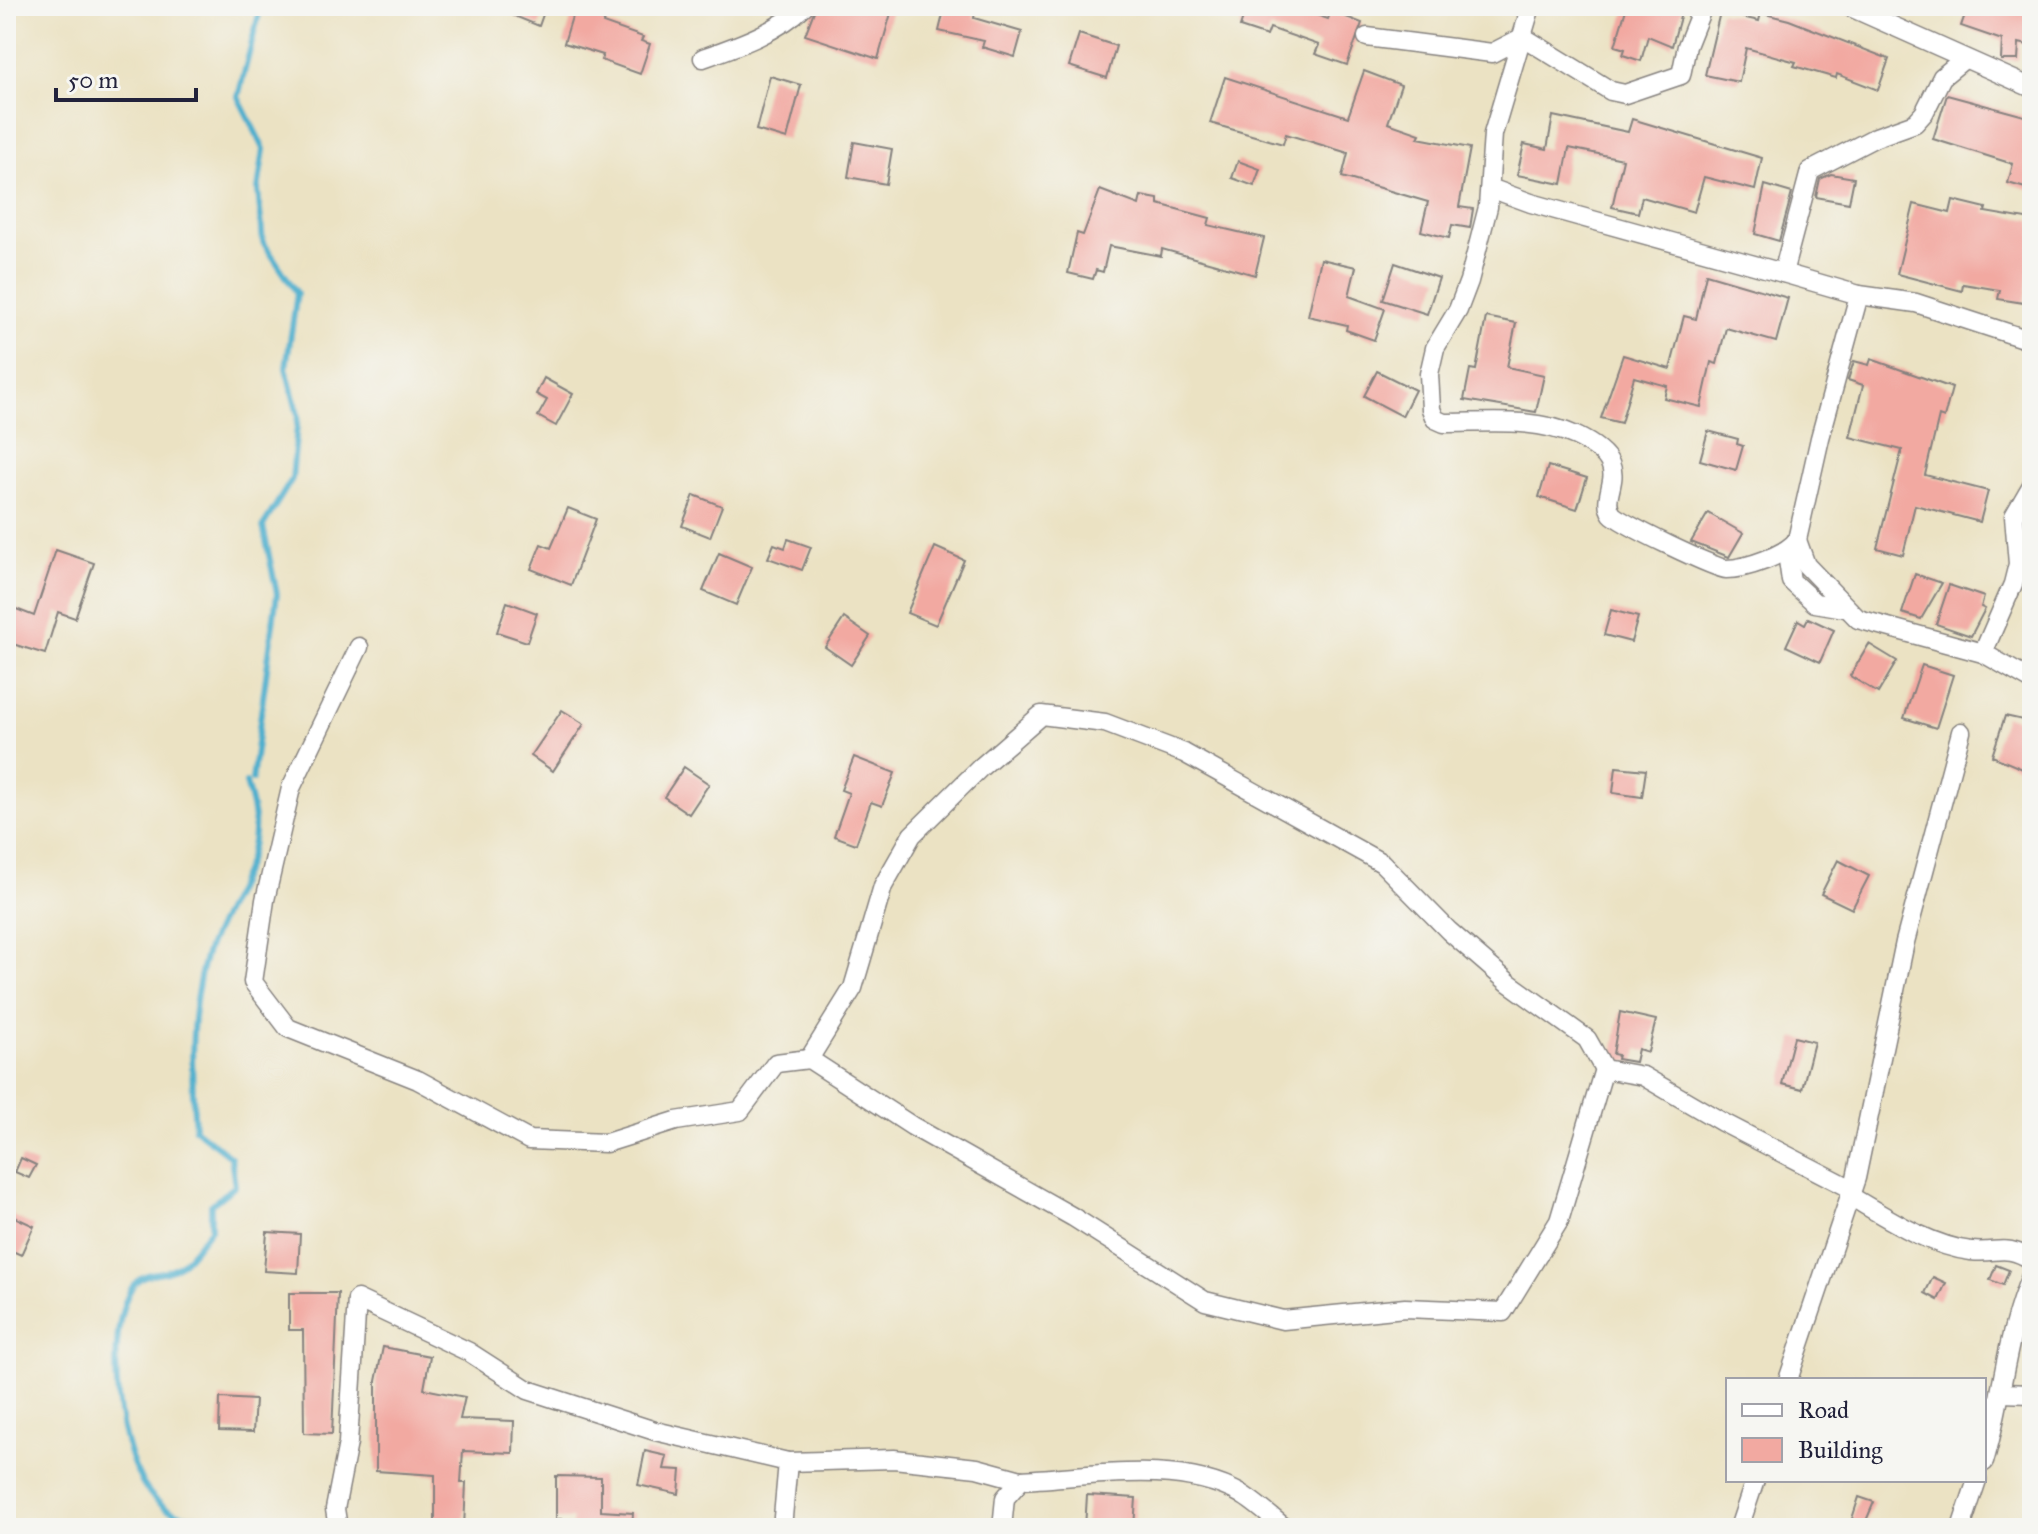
<svg xmlns="http://www.w3.org/2000/svg" width="2038" height="1534" viewBox="0 0 2038 1534" font-family="'IM FELL Great Primer',serif">
  <style>
    .lines { fill: none; stroke-linecap: round; stroke-linejoin: round }
    .stream { stroke: #4eafcd; stroke-width: 6 }
    .building { fill: #f2a9a1 }
    .street-casing { stroke: #86827f; stroke-width: 21 }
    .street { stroke: #fff; stroke-width: 18 }
  </style>
  <rect width="100%" height="100%" fill="#f6f6f2"/>
  <filter id="ink" filterUnits="userSpaceOnUse"><feTurbulence type="fractalNoise" baseFrequency=".0125" numOctaves="2"/><feDisplacementMap in="SourceGraphic" scale="16" xChannelSelector="R" yChannelSelector="G"/><feConvolveMatrix kernelMatrix="1 2 1 2 8 2 1 2 1" color-interpolation-filters="sRGB"/></filter>
  <filter id="wash" filterUnits="userSpaceOnUse"><feTurbulence type="fractalNoise" baseFrequency=".006" numOctaves="4" result="noise"/><feDisplacementMap in="SourceGraphic" scale="32" xChannelSelector="R" yChannelSelector="G"/><feGaussianBlur stdDeviation="1.8" result="paint"/><feColorMatrix in="noise" values="0 0 0 0 0 0 0 0 0 0 0 0 0 0 0 0 0 1.4 0 .05"/><feComposite in="paint" operator="in"/></filter>
  <g filter="url(#wash)">
    <rect width="100%" height="100%" fill="#ebe2c3"/>
    <g class="lines">
      <g class="stream">
        <polyline points="252,780 277,594 263,526 292,479 298,415 286,368 297,293 263,242 258,190 264,149 238,97 261,6"/>
        <path d="M 218,1528 L 213,1517 C 191,1517 173,1517 156,1500 C 115,1462 104,1335 131,1289 C 144,1267 160,1278 178,1266 C 190,1258 201,1240 211,1229 L 211,1205 L 235,1186 L 231,1157 L 195,1129 C 191,1073 189,1012 205,957 C 219,911 258,869 254,819 C 253,807 249,794 246,783"/>
      </g>
    </g>
    <g id="blocks">
      <g class="building">
        <polygon points="490,6 546,6 539,26"/>
        <polygon points="816,6 893,6 878,59 805,35"/>
        <polygon points="945,6 976,6 974,18 1022,32 1015,57 982,47 984,41 939,31"/>
        <polygon points="1247,6 1290,6 1328,19 1331,11 1362,23 1347,65 1315,54 1319,45 1270,28 1267,36 1240,27"/>
        <polygon points="1627,6 1683,6 1672,46 1648,36 1641,61 1623,55 1625,49 1615,46"/>
        <polygon points="1968,6 2032,6 2032,46 2019,43 2018,60 2001,60 2002,40 1961,26"/>
        <polygon points="574,10 604,20 603,23 643,37 641,41 650,44 640,74 601,60 603,55 564,43"/>
        <polygon points="1720,12 1759,21 1761,13 1789,20 1889,59 1878,90 1837,74 1836,78 1794,66 1796,62 1746,48 1739,82 1705,75"/>
        <polygon points="1079,34 1116,46 1107,78 1069,66"/>
        <polygon points="1364,71 1401,85 1388,123 1420,134 1418,138 1470,148 1459,207 1473,209 1470,228 1452,225 1449,238 1421,231 1428,202 1342,177 1348,153 1286,134 1283,144 1210,123 1225,77 1348,117"/>
        <polygon points="770,76 801,85 787,139 756,130"/>
        <polygon points="1947,95 2032,118 2032,190 2008,183 2013,164 1933,139"/>
        <polygon points="1553,116 1628,132 1632,119 1762,158 1755,190 1704,177 1694,212 1642,197 1638,213 1612,207 1623,159 1569,148 1562,184 1517,175 1524,144 1547,149"/>
        <polygon points="854,142 892,149 886,184 848,177"/>
        <polygon points="1238,161 1260,169 1254,186 1232,178"/>
        <polygon points="1831,174 1854,178 1849,203 1816,197 1820,179"/>
        <polygon points="1765,185 1792,193 1779,241 1755,234"/>
        <polygon points="1100,190 1139,205 1141,196 1158,199 1158,204 1210,218 1208,225 1264,238 1255,275 1162,249 1161,256 1109,246 1103,272 1096,270 1093,279 1068,273 1077,233 1083,235"/>
        <polygon points="1953,200 1986,208 1985,212 2032,220 2032,254 2024,303 1998,299 2000,290 1963,284 1962,291 1897,274 1914,204 1950,213"/>
        <polygon points="1321,259 1356,267 1349,296 1385,309 1374,340 1346,330 1347,325 1308,316"/>
        <polygon points="1395,263 1439,278 1427,314 1383,300"/>
        <polygon points="1706,274 1788,298 1776,342 1726,328 1717,364 1711,362 1701,407 1664,398 1667,386 1634,377 1621,423 1601,418 1623,355 1670,369 1684,316 1696,319"/>
        <polygon points="1486,317 1516,323 1507,367 1544,375 1536,412 1464,400 1470,369 1476,370"/>
        <polygon points="1871,359 1952,388 1944,418 1939,416 1925,475 1988,491 1980,522 1915,505 1903,555 1877,548 1902,450 1850,437 1863,385 1848,380 1854,361 1869,365"/>
        <polygon points="1377,371 1415,390 1402,416 1364,396"/>
        <polygon points="544,378 573,394 556,426 538,416 547,400 536,394"/>
        <polygon points="1708,431 1738,439 1737,444 1743,446 1736,470 1700,460"/>
        <polygon points="1548,466 1587,478 1577,509 1539,497"/>
        <polygon points="694,495 722,506 710,537 682,526"/>
        <polygon points="568,508 596,519 571,585 531,569 541,544 551,548"/>
        <polygon points="1708,513 1743,533 1729,557 1691,542"/>
        <polygon points="788,539 811,547 802,570 768,558 774,544 785,548"/>
        <polygon points="935,547 964,560 936,625 907,613"/>
        <polygon points="56,550 94,563 75,618 58,612 45,654 6,642 6,605 34,616"/>
        <polygon points="719,553 752,567 736,605 703,591"/>
        <polygon points="1915,574 1942,583 1921,619 1902,613"/>
        <polygon points="1949,585 1984,597 1981,607 1985,609 1971,636 1936,624"/>
        <polygon points="507,602 537,613 527,642 497,632"/>
        <polygon points="1611,610 1638,617 1631,642 1604,635"/>
        <polygon points="844,618 870,636 851,665 825,647"/>
        <polygon points="1808,618 1834,630 1820,662 1786,646 1798,620 1805,624"/>
        <polygon points="1869,644 1897,661 1878,693 1850,676"/>
        <polygon points="1922,665 1953,675 1936,728 1904,718"/>
        <polygon points="562,710 584,724 553,771 531,756"/>
        <polygon points="2005,716 2032,722 2032,773 1992,756"/>
        <polygon points="854,757 895,773 882,806 871,802 856,844 834,836 849,793 841,790"/>
        <polygon points="684,767 709,784 689,814 664,797"/>
        <polygon points="1616,767 1646,770 1642,797 1613,793"/>
        <polygon points="1838,860 1869,876 1852,909 1821,894"/>
        <polygon points="1620,1012 1656,1020 1648,1052 1638,1049 1635,1062 1617,1059 1618,1055 1613,1054"/>
        <polygon points="1794,1037 1814,1042 1802,1089 1782,1084"/>
        <polygon points="21,1158 36,1165 29,1178 15,1172"/>
        <polygon points="6,1213 34,1226 21,1255 6,1248"/>
        <polygon points="267,1232 300,1234 298,1273 264,1271"/>
        <polygon points="1996,1265 2009,1270 2003,1285 1990,1280"/>
        <polygon points="1933,1277 1946,1283 1938,1300 1925,1293"/>
        <polygon points="289,1293 338,1293 332,1434 304,1433 303,1330 289,1330"/>
        <polygon points="383,1347 430,1356 424,1389 465,1397 460,1419 514,1421 513,1453 463,1451 461,1483 466,1483 464,1528 435,1528 435,1475 376,1471 376,1381"/>
        <polygon points="220,1398 255,1400 253,1432 219,1431"/>
        <polygon points="645,1451 667,1456 664,1469 681,1470 679,1494 638,1485"/>
        <polygon points="556,1476 601,1477 601,1511 633,1513 632,1528 572,1528 572,1519 556,1519"/>
        <polygon points="1087,1495 1136,1498 1134,1528 1085,1528"/>
        <polygon points="1859,1497 1874,1502 1863,1528 1849,1528"/>
      </g>
    </g>
  </g>
  <g filter="url(#ink)">
    <use href="#blocks" fill-opacity="0" stroke="#86827f" stroke-width="2"/>
    <g class="lines">
      <g class="street-casing">
        <g id="street">
          <path d="M 1531,6 L 1493,134 L 1488,207 L 1469,281 L 1458,310 L 1435,348 L 1429,374 L 1431,409 L 1435,419 L 1444,423 C 1488,423 1536,417 1576,436 C 1641,467 1596,491 1612,514 C 1618,522 1716,569 1726,569 C 1746,569 1786,555 1797,540 L 1806,565 L 1858,619 L 1983,653 L 2032,681"/>
          <polyline points="1848,6 2032,88"/>
          <polyline points="1367,37 1492,53 1523,37 1611,91 1625,94 1681,75 1687,46 1703,6"/>
          <path d="M 703,58 C 737,46 778,32 804,6"/>
          <polyline points="1490,188 1531,203 1783,273"/>
          <polyline points="1859,295 1916,303 2032,341"/>
          <polyline points="1797,540 1820,438 1859,295 1783,273 1810,171 1876,137 1915,123 1924,113 1942,77 1964,59"/>
          <polyline points="1787,553 1791,581 1815,603 1845,608"/>
          <polyline points="359,647 291,788 265,900 253,982 288,1028 418,1080 529,1140 606,1143 676,1121 740,1111 776,1063 809,1059 912,1126 1073,1217 1205,1301 1283,1320 1405,1308 1503,1312 1559,1221 1604,1069"/>
          <polyline points="1983,653 2013,584 2018,564 2014,516 2032,485"/>
          <polyline points="809,1059 853,988 883,886 912,835 980,768 1041,715 1105,723 1184,753 1382,863 1449,931 1509,983 1587,1039 1604,1069 1643,1076 1722,1122 1852,1189"/>
          <path d="M 1850,1196 C 1886,1217 1929,1246 1971,1251 C 1998,1254 2005,1243 2032,1260"/>
          <polyline points="1788,1380 1856,1178 1905,942 1961,732"/>
          <polyline points="2001,1393 2032,1394"/>
          <path d="M 1984,1462 C 2003,1399 2005,1334 2032,1274"/>
          <polyline points="338,1528 335,1509 348,1443 357,1299 469,1352 528,1390 655,1431 788,1462 894,1459 977,1468 1021,1480"/>
          <polyline points="782,1528 788,1462"/>
          <path d="M 1002,1528 L 1005,1498 L 1021,1480 C 1089,1477 1178,1459 1241,1494 C 1256,1503 1271,1517 1285,1528"/>
          <polyline points="1739,1528 1755,1480"/>
          <polyline points="1961,1528 1977,1480"/>
        </g>
      </g>
      <use href="#street" class="street"/>
    </g>
  </g>
  <rect width="2038" height="1534" fill="none" stroke="#f6f6f2" stroke-width="32"/>
  <rect x="1726" y="1378" width="260" height="104" fill="#f6f6f2" stroke="#a1a1a9" stroke-width="2"/>
  <rect x="1742" y="1404" width="40" height="12" fill="#ffffff" stroke="#a1a1a9" stroke-width="2"/>
  <text x="1798" y="1418" font-size="24" fill="#22223b">Road</text>
  <rect x="1742" y="1438" width="40" height="24" fill="#f2a9a1" stroke="#a1a1a9" stroke-width="2"/>
  <text x="1798" y="1458" font-size="24" fill="#22223b">Building</text>
  <path d="M56 88v12h140v-12" fill="none" stroke="#22223b" stroke-width="4"/>
  <text x="68" y="88" font-size="24" fill="#22223b" stroke="#f6f6f2" stroke-width="6" paint-order="stroke">50 m</text>
</svg>
